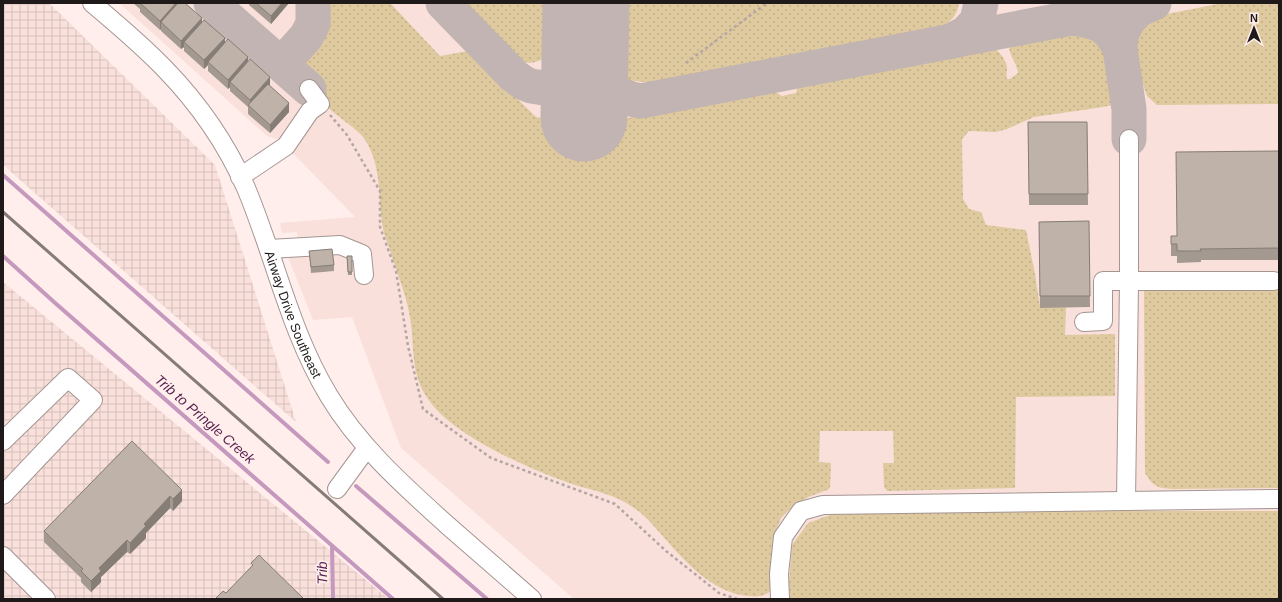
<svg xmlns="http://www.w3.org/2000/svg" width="1282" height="602" viewBox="0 0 1282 602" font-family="Arial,sans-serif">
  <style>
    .built { fill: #f9e0db }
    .industrial { fill: url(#industrial-grid) }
    .grass { fill: url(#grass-dots) }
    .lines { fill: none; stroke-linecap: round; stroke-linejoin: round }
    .stream { stroke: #c599be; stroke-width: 4 }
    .taxiway { stroke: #c2b4b2; stroke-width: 35 }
    .runway { stroke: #c2b4b2; stroke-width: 87 }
    .minor-casing { stroke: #a49592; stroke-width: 20 }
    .path { stroke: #b3a6a4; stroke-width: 2.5; stroke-dasharray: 3 3; stroke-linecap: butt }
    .minor { stroke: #fff; stroke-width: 18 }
    .rail { stroke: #857b79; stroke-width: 3 }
    .wall { fill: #a39991 }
    .shaded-wall { fill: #857d76 }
    .building { fill: #beb2a9; stroke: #857d76 }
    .labels { text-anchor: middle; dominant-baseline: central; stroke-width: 3.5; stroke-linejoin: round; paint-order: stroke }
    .street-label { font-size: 13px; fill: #1f1a19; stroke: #ffeeeb }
    .water-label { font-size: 14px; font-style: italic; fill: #541f4e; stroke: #ffeeeb }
  </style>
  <defs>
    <pattern id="industrial-grid" width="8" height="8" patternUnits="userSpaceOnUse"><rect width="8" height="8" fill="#f9e0db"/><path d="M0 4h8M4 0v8" fill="none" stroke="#d5c0bb"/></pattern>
    <pattern id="grass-dots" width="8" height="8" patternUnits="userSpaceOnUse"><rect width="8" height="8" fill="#dfca9f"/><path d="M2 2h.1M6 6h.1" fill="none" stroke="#bfad88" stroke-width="1.8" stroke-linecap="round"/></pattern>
  </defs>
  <rect width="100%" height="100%" fill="#ffeeeb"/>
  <polygon class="built" points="119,3 1279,3 1279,599 574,599 401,448 352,317 313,320 288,257 293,255 298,240 297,232 282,233 280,223 355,217 280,140 267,136"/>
  <g class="industrial">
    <polygon points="3,3 49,3 215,165 296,422 3,165"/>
    <polygon points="3,282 389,599 3,599"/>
  </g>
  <g class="grass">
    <path d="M 321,3 L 390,3 L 440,56 L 468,51 L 536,117 L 544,118 L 557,117 L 628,118 L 774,91 L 782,96 L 796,93 L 798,86 L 995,48 C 1000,53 1007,61 1007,68 C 1007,72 1006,75 1007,79 L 1010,79 L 1018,73 C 1017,62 1009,57 1009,45 L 1077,32 C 1085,33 1093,35 1099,42 C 1110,54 1112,88 1114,105 L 1090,109 L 1034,117 L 1007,129 L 996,132 L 969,131 L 962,139 L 963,199 L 969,209 L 981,212 L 986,225 L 1026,230 L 1035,274 L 1040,307 L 1066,307 L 1065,335 L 1115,334 L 1115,396 L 1016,397 L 1015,488 L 887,491 L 884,487 L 883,463 L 894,463 L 893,431 L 820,431 L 819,462 L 831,463 L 830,488 L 827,490 L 808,497 L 792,507 L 781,518 L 774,536 L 775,565 L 773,589 C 764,597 760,597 748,596 C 711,593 683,559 660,533 C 652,524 644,514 634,508 C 616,495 596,491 575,485 C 534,471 457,438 431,403 C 408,374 416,345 409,312 C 405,291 395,268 389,247 C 387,241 384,235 383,228 C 378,200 382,169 367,143 C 359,128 337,118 326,105 C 321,99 321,90 316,84 C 306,73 298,72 299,55 C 317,38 321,28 321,3 Z"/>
    <path d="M 464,3 L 556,3 C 556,22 561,54 538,61 C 528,65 523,62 515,55 Z"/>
    <path d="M 616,3 L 959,3 C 957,16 952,20 941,28 L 651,83 L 628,80 L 619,69 L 615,53 Z"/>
    <polygon points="1223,3 1279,3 1279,104 1157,105 1147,96 1141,79 1135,50 1135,40 1139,31 1151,19 1162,15"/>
    <path d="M 1279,289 L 1279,488 L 1173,489 C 1158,488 1153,487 1145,473 L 1144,291 Z"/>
    <polygon points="841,511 1279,511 1279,599 790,599 789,584 792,545 808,523"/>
  </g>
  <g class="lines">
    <g class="stream">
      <polyline points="3,175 328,462"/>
      <polyline points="3,256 54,302 393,599"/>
      <polyline points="356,486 487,599"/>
      <polyline points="332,546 333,599"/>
    </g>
    <g class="taxiway">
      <polyline points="211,3 309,89"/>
      <path d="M 443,3 L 514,76 L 524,83 L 531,86 L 544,88 L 556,86 L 564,82 L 585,57 C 600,78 614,98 641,101 L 1149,3"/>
      <path d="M 1072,18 C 1098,21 1108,25 1120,49 L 1121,35 L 1128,21 L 1138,10 L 1154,3"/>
      <polyline points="949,42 966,33 977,21 981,3"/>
      <polyline points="1120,49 1129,109 1129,139"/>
      <polyline points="273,58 280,59 288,57 306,37 313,24 313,3"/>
    </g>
    <polyline class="runway" points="584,118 586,3"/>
    <g class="minor-casing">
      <g id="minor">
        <path id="s1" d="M 92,3 C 117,24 143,46 165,69 C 198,103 227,145 246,188 C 275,257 290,332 329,396 C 359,446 403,485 446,524 C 475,549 503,574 532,599"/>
        <polyline points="240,177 286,146 310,111 320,104 309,89"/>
        <polyline points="269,249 340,245 362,254 364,275"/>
        <polyline points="1084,322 1103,321 1103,281 1274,281"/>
        <polyline points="3,441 68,378 93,400 3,495"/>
        <polyline points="337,489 367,448"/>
        <polyline points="1126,501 1129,282 1129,139"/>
        <polyline points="3,556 46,599"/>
        <polyline points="780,599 779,574 783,537 801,511 823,505 1279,499"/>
      </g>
    </g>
    <g class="path">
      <polyline points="686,63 767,3"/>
      <polyline points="330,115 347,135 380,191 380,227 396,271 408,346 423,409 491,458 615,504 666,551 719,593 737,599"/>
    </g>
    <use href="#minor" class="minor"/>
    <polyline class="rail" points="3,212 443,599"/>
  </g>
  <g class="wall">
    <polygon points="133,3 185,3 202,22 225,43 248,61 270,86 289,112 270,133 248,114 248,107 230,91 230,87 228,89 208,71 208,65 204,69 184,51 184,47 181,49 161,31 161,29 160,30 140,12 140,9"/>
    <polygon points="249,3 289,3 271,24 249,5"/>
    <polygon points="1028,122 1087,122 1088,205 1029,205"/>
    <polygon points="1279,151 1279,260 1201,260 1201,262 1177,263 1177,256 1171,256 1171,236 1176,236"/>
    <polygon points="1089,221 1090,307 1040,308 1039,222"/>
    <polygon points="309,251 334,265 334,271 311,273"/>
    <polygon points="347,256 352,256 352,275 348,275"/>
    <polygon points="132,441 182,501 173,511 170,508 146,533 146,538 130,554 127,552 101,577 101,582 91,592 81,582 81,578 44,542 44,531"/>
  </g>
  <g class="shaded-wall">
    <polygon points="176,3 180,3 161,22 161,29 160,30 160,21"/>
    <polygon points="282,3 289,3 271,24 271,16"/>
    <polygon points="202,18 202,27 184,42 184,47 181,49 181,41"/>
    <polygon points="225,38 225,47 208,62 208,65 204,69 204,60"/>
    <polygon points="248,57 248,66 230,82 230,87 228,89 228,80"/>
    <polygon points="270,77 270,86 250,107 250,100"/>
    <polygon points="289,103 289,112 270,133 270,125"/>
    <polygon points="182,490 182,501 173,511 173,499"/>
    <polygon points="170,496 170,508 146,533 146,538 130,554 130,543 144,524"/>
    <polygon points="127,540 127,552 101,577 101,582 91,592 91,581 99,568"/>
  </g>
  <g class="building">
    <polygon points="140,3 176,3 160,21"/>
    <polygon points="178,3 185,3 202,18 181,41 161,22"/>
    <polygon points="256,3 282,3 271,16"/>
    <polygon points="204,20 225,38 204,60 184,42"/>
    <polygon points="228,39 248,57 228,80 208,62"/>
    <polygon points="250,59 270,77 250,100 230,82"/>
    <polygon points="268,84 289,103 270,125 248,105"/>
    <polygon points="1028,122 1087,122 1088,194 1029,194"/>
    <polygon points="1279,151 1279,248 1200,249 1201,251 1177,251 1177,244 1171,244 1171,236 1177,236 1176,152"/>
    <polygon points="1089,221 1090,296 1040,296 1039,222"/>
    <polygon points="332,249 334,265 311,267 309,251"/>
    <polygon points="347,256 352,256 352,272 348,272"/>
    <polygon points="132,441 182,490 173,499 170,496 144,524 146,526 130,543 127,540 99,568 101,571 91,581 81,571 83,569 44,531"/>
    <polygon points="259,555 304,599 215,599 223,591 226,593 253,565 251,563"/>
  </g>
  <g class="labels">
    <g class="street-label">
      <text stroke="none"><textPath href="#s1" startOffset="378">Airway Drive Southeast</textPath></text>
    </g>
    <g class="water-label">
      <text transform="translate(205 419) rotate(41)">Trib to Pringle Creek</text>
      <text transform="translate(322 573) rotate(-91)">Trib</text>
    </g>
  </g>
  <rect width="1282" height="602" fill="none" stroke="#1f1a19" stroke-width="8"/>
  <g transform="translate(1254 28)" stroke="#ffeeeb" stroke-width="3" paint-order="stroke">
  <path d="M0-3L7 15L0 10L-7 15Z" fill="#1f1a19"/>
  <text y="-6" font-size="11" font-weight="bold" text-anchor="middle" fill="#1f1a19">N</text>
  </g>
</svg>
